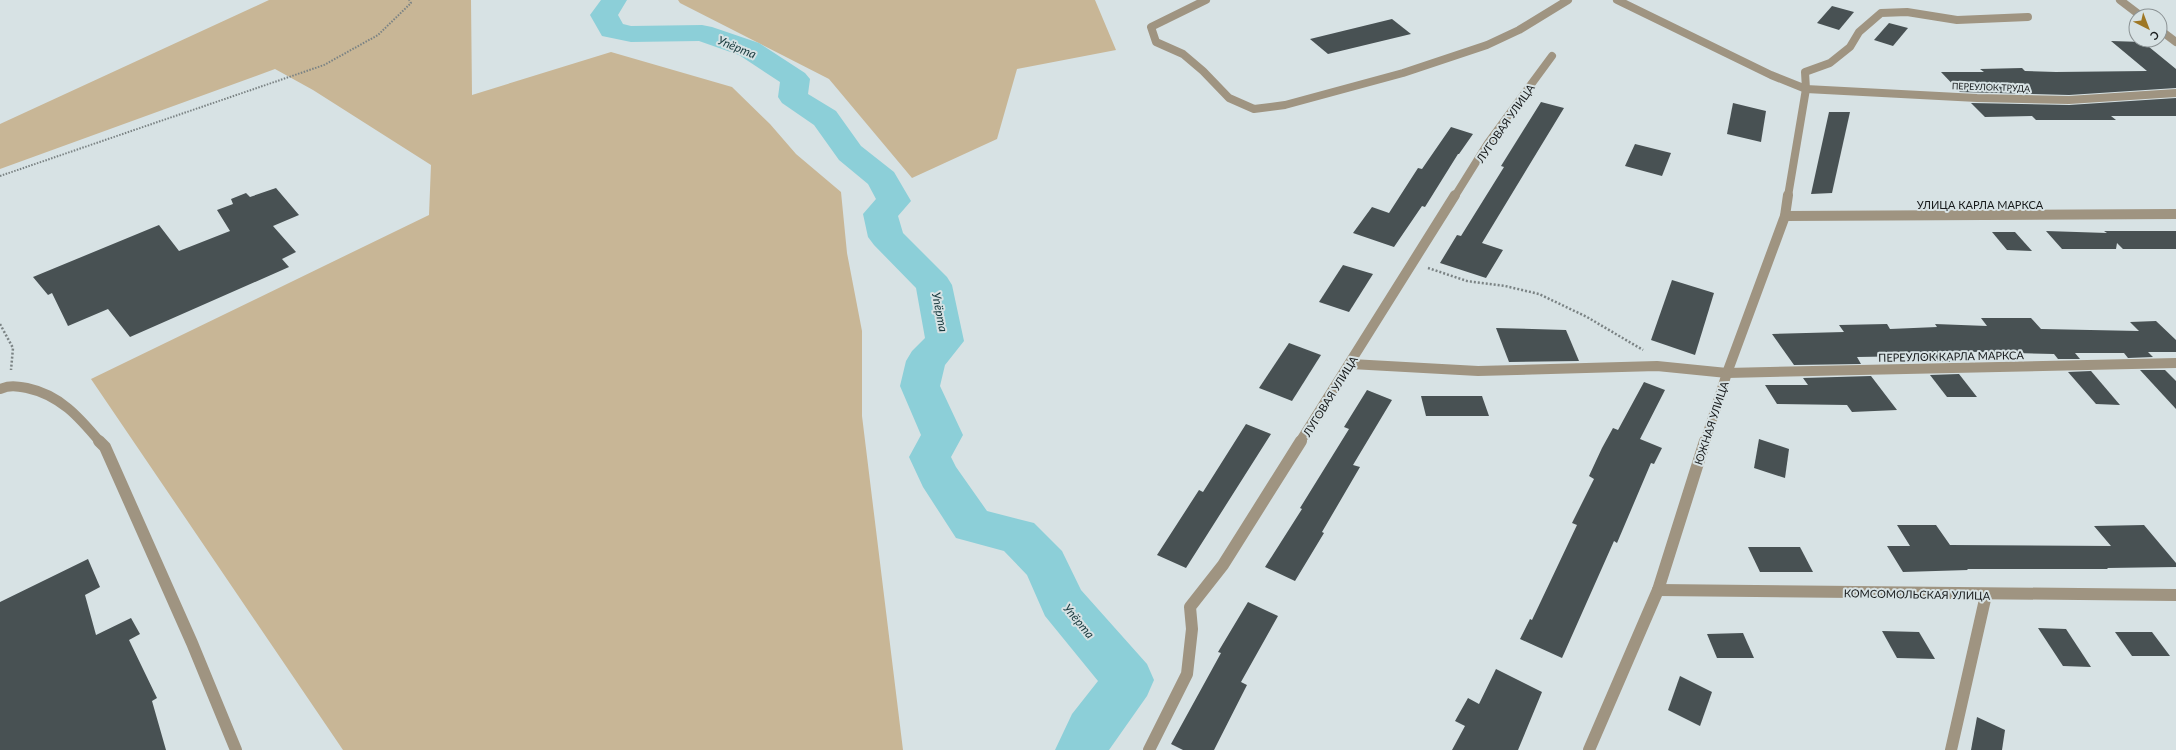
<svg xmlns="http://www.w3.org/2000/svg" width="2176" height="750" viewBox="0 0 2176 750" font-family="Lato,sans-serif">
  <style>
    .green { fill: #c8b696 }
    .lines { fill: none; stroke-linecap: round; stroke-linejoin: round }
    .river { fill: #8ccfd8; fill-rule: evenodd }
    .building { fill: #485153 }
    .path-far1 { stroke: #7b8384; stroke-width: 2; stroke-dasharray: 1.5 1.5; stroke-linecap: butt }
    .path { stroke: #7b8384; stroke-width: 2.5; stroke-dasharray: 2 2; stroke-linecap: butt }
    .minor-far2 { stroke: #9f9481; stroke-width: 8 }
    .minor-far1 { stroke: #9f9481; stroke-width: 10 }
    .minor { stroke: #9f9481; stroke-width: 12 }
    .labels { text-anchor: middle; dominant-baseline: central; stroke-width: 4; stroke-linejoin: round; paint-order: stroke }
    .far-street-label { font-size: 9px; fill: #181b1c; stroke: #d7e2e4 }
    .street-label { font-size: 11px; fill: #181b1c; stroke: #d7e2e4 }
    .water-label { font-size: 12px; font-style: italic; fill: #18393d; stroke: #d7e2e4 }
  </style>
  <rect width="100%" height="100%" fill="#d7e2e4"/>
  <g class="green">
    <polygon points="269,0 471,0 472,95 611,52 732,87 770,124 796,154 841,192 847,253 862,331 862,416 903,750 343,750 91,379 429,215 431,165 313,90 275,69 0,169 0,124"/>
    <polygon points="678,0 1095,0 1116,50 1017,69 997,139 912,178 829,79 680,3"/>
  </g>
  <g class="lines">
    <polygon class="river" points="601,0 627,0 618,15 623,24 631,26 702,25 712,27 759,43 805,73 810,79 808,94 836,111 861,146 894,172 911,201 898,216 903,233 947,277 952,285 964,341 945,365 940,386 963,435 951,457 956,467 987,511 1034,523 1062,551 1081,590 1147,664 1154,680 1147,696 1109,750 1055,750 1072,714 1098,681 1045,616 1027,575 1004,551 956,538 923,487 909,457 921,435 900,386 906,361 912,351 925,338 916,288 874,245 868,237 863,214 876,199 868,184 839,160 814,125 782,103 778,97 780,82 739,55 699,41 631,42 602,36 590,15"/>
  </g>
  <g class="building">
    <polygon points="1832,6 1854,12 1839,30 1817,23"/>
    <polygon points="1392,19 1411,34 1328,54 1310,39"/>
    <polygon points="1889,23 1908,28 1893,46 1874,40"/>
    <polygon points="2111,41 2143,42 2176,69 2176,88 2069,95 1960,92 1941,72 1984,72 1980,69 2022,68 2025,71 2056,72 2147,71"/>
    <polygon points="2176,98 2176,116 2111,116 2116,120 2036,120 2032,116 1985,117 1971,103 2069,105"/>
    <polygon points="1541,102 1564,108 1482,243 1503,250 1486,278 1440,263 1457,235 1461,236 1504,167 1501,166"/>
    <polygon points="1733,103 1766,111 1761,142 1727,134"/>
    <polygon points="1829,112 1850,112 1832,193 1811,194"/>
    <polygon points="1451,127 1473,134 1459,154 1458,154 1425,207 1422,206 1394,247 1353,233 1372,207 1389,213 1418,168 1422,169"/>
    <polygon points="1635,144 1671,153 1662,176 1625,166"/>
    <polygon points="276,188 299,215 273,226 296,252 282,259 289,267 130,337 108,309 68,326 52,293 48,295 33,277 159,225 179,251 230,231 217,210 233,204 231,199 246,193 250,197"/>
    <polygon points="2046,231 2107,233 2104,231 2176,231 2176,249 2123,249 2117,243 2116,249 2062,249"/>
    <polygon points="1992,232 2015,232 2032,251 2007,250"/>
    <polygon points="1343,265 1373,274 1349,312 1319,302"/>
    <polygon points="1672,280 1714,293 1695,355 1651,340"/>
    <polygon points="1981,318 2031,318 2041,329 2139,331 2130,322 2156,321 2176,340 2176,352 2148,352 2153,357 2128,358 2124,353 2075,353 2080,359 2058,359 2054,354 1942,351 1950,362 1921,362 1916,356 1857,357 1861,364 1794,365 1772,334 1844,332 1839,325 1887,324 1890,329 1937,327 1935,324 1987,326"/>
    <polygon points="1496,328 1566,330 1579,361 1509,362"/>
    <polygon points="1289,343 1321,355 1292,401 1259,388"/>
    <polygon points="2140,370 2165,370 2176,381 2176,409"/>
    <polygon points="2091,371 2120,405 2096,404 2068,372"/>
    <polygon points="1959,374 1977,397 1947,397 1930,375"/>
    <polygon points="1871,376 1897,410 1852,412 1847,405 1777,404 1765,385 1808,385 1803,378"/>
    <polygon points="1644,382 1665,390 1640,439 1662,448 1654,464 1651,463 1617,543 1614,541 1562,658 1520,639 1530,619 1532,620 1577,525 1572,523 1594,479 1589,476 1602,448 1613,428 1618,430"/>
    <polygon points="1367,390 1392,400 1353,465 1360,467 1322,532 1324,533 1295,581 1265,567 1302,509 1300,508 1349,429 1344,427"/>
    <polygon points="1421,396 1482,396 1489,416 1426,416"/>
    <polygon points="1246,424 1271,434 1186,568 1157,555 1199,490 1203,492"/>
    <polygon points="1759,439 1789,449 1785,478 1754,468"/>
    <polygon points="1897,525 1936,525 1950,545 2111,546 2094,526 2144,525 2176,563 2176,567 2107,568 2108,569 1967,569 1968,570 1903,572 1887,546 1910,546"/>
    <polygon points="1748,547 1800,547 1813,572 1760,572"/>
    <polygon points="88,559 100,587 85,595 96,635 131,618 140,634 129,640 157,698 152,701 166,750 0,750 0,602"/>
    <polygon points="1248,602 1278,616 1241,682 1247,685 1214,750 1183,750 1171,744 1221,653 1218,652"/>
    <polygon points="2038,628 2066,629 2091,667 2063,666"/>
    <polygon points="1882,631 1919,632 1935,659 1897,658"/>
    <polygon points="2115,632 2152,632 2170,656 2132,656"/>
    <polygon points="1743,633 1754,658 1717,658 1707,634"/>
    <polygon points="1496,669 1542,692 1518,750 1452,750 1465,726 1455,721 1468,698 1479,704"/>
    <polygon points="1680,676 1712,692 1700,726 1668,710"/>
    <polygon points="1977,717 2005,730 2002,750 1971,750"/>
  </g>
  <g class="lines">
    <polyline class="path-far1" points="0,176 324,65 378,35 411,3 409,0"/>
    <g class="path">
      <polyline points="1428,268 1467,281 1505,286 1539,294 1587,317 1643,350"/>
      <polyline points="0,324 13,348 11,370"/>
    </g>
    <g class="minor-far2">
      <polyline points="1206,0 1151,27 1156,42 1183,54 1203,71 1229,98 1254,109 1285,105 1403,73 1487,45 1519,30 1568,0"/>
      <polyline points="1617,0 1771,75 1806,89 1977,98 2069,100 2176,93"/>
      <polyline points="2120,0 2141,16"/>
      <polyline points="2160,30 2176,42"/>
      <polyline points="1455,196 1488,143 1552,56"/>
      <polyline points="1788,196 1806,89 1805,72 1830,63 1850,47 1859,32 1881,13 1907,12 1957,20 2028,17"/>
    </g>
    <g class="minor-far1">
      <polyline points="1785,216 2176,214"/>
      <polyline points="1351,364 1478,371 1657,366 1727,373 2176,363"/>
      <path d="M 0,389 C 10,385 16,386 27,388 C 60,395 79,417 100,442"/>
      <polyline points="1300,442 1455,195"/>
      <polyline points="1705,442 1727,373 1785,216 1788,195"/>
    </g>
    <g class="minor">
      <polyline points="99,441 105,447 192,643 236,750"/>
      <polyline points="1658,590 2176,595"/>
      <polyline points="1149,750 1187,674 1192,629 1190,607 1223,565 1301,441"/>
      <polyline points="1589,750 1658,590 1705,441"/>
      <polyline points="1951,750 1986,595"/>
    </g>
  </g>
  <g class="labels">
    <g class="far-street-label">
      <text transform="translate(1991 87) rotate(2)">ПЕРЕУЛОК ТРУДА</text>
    </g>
    <g class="street-label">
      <text transform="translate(1505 123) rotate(-55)">ЛУГОВАЯ УЛИЦА</text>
      <text x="1980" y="204">УЛИЦА КАРЛА МАРКСА</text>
      <text transform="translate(1951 356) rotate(-1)">ПЕРЕУЛОК КАРЛА МАРКСА</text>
      <text transform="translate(1330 396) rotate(-58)">ЛУГОВАЯ УЛИЦА</text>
      <text transform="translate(1711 423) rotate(-72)">ЮЖНАЯ УЛИЦА</text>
      <text transform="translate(1917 594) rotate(1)">КОМСОМОЛЬСКАЯ УЛИЦА</text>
    </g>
    <g class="water-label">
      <text transform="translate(737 47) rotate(22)">Упёрта</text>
      <text transform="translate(940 312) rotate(79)">Упёрта</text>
      <text transform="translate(1079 621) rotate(50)">Упёрта</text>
    </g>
  </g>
  <g transform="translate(2148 28) rotate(138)"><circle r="19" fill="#d7e2e4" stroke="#8b9294"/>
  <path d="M0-3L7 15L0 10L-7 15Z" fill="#9e7724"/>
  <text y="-6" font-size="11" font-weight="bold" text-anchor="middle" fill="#181b1c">С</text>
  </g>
</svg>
